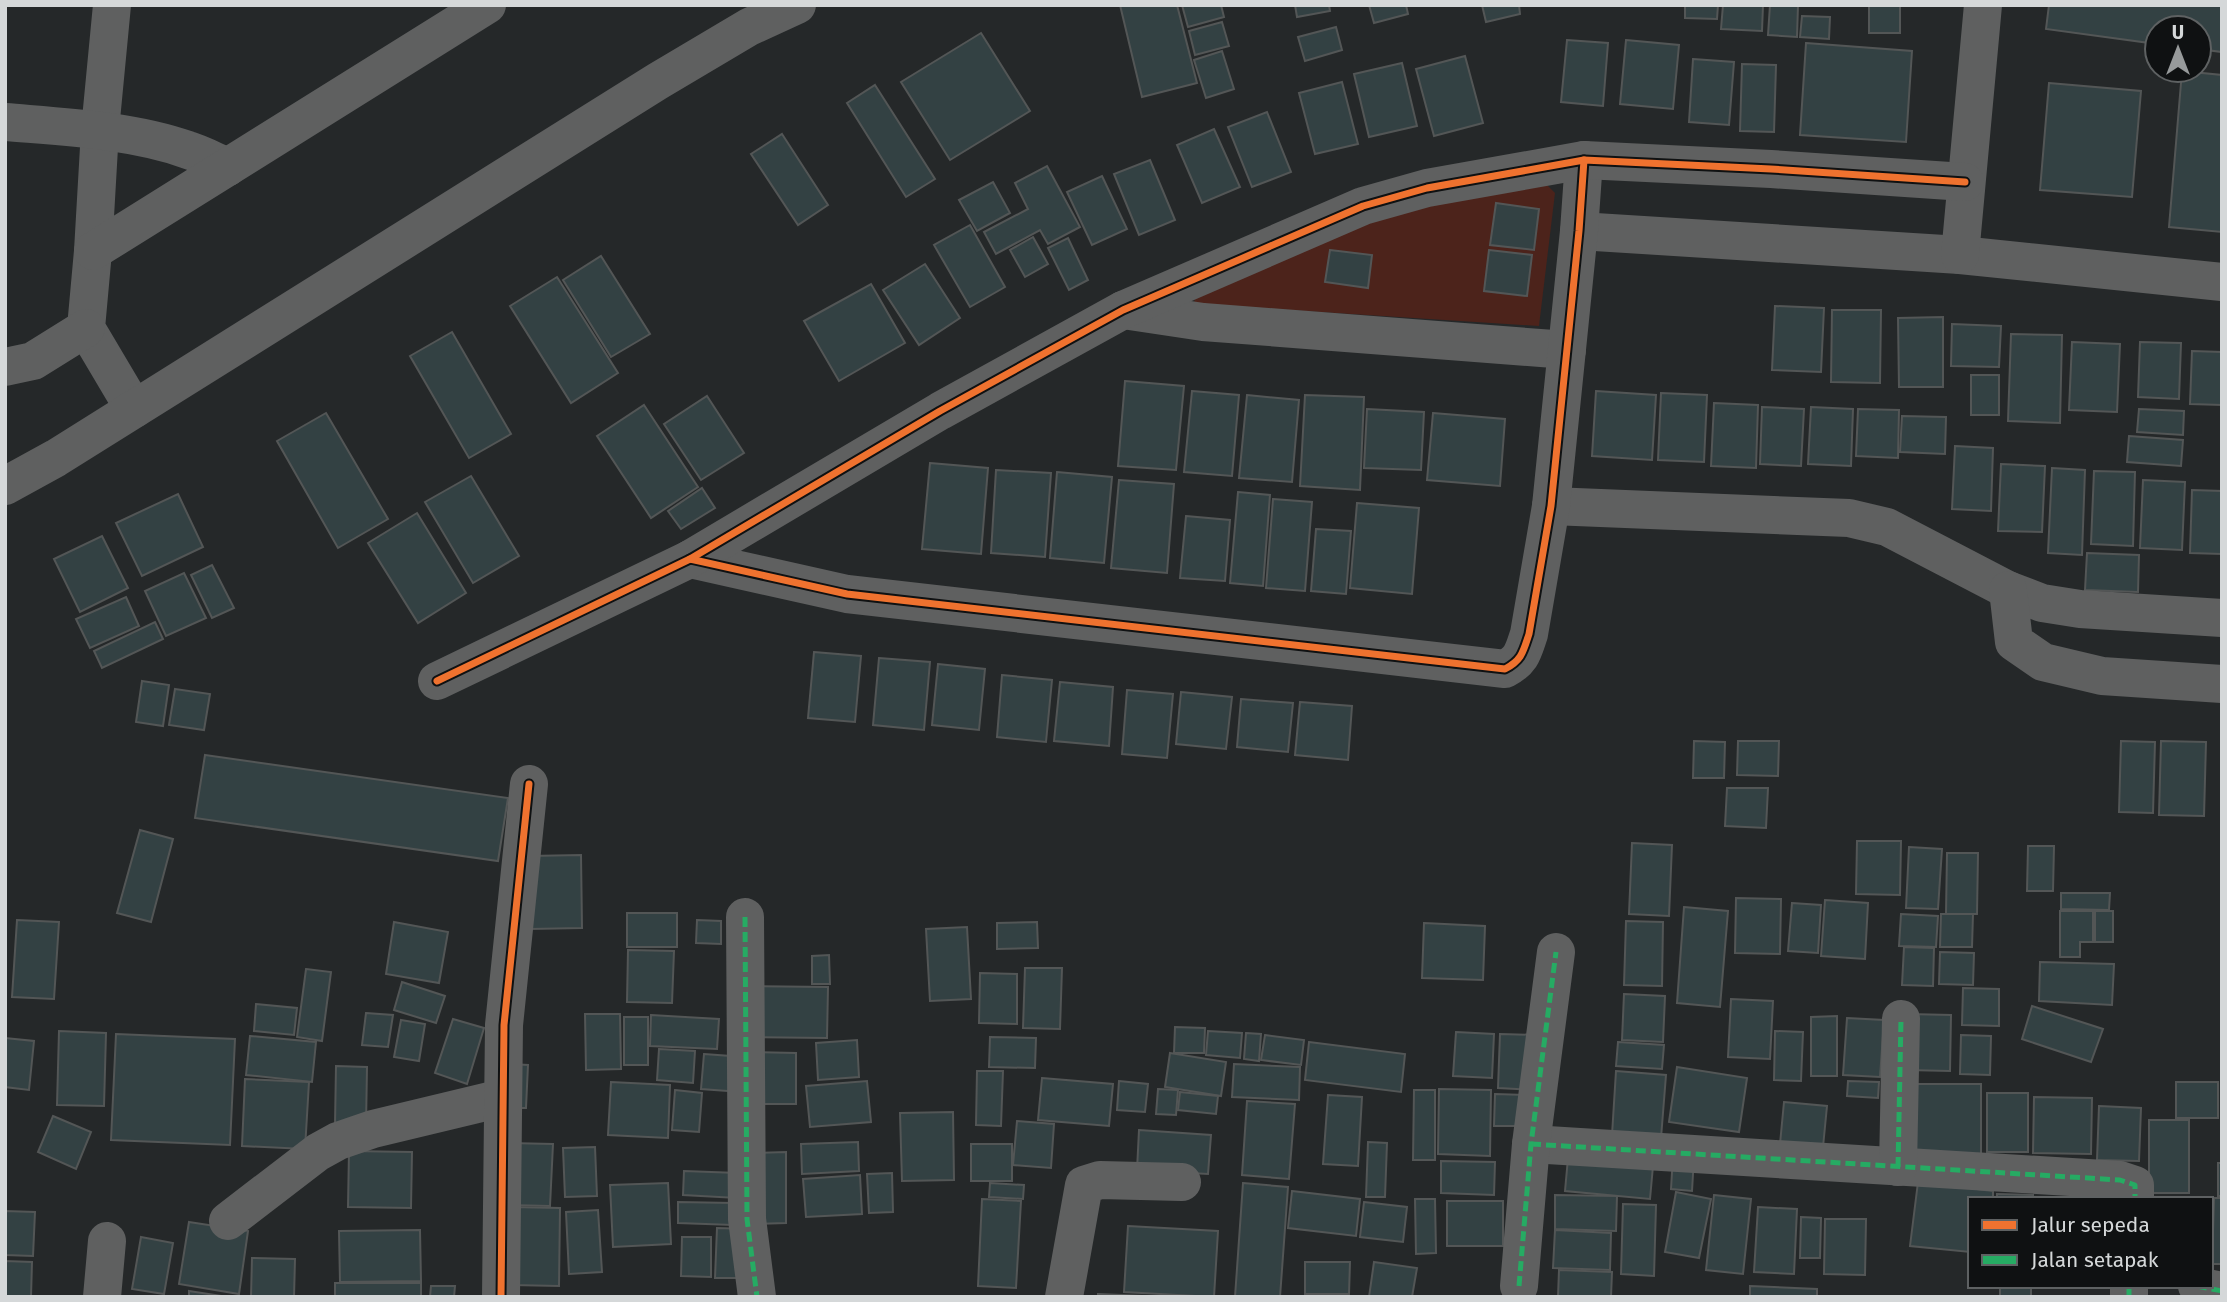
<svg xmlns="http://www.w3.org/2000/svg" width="2227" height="1302" viewBox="0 0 2227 1302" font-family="'Fira Sans',sans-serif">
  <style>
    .green { fill: #4c231b }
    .building { fill: #334143; stroke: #535656; stroke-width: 2 }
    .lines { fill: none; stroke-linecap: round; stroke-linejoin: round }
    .minor { stroke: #5f6060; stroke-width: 38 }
    .quiet { stroke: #26ab63; stroke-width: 5; stroke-dasharray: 10 5; stroke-linecap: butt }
    .cycleway-casing { stroke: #0f1112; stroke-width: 11 }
    .cycleway { stroke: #ef722f; stroke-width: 7 }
  </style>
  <rect width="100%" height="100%" fill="#252829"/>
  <polygon class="green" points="1543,181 1555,193 1539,326 1194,304 1195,297 1399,207"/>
  <g class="building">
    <polygon points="1120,5 1177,5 1197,83 1142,97"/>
    <polygon points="1182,5 1221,5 1224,17 1188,27"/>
    <polygon points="1295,5 1329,5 1330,11 1297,17"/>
    <polygon points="1369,5 1406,5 1408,14 1374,23"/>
    <polygon points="1482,5 1519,5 1520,14 1486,22"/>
    <polygon points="1685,5 1718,5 1717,19 1685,18"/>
    <polygon points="1723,5 1763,5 1762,31 1721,29"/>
    <polygon points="1770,5 1798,5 1797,37 1768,35"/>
    <rect x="1869" y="5" width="31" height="28"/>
    <polygon points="2049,5 2222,5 2222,52 2199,49 2199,28 2157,28 2157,44 2046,29"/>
    <polygon points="1802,16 1830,17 1829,39 1800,37"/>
    <polygon points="1222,22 1229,46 1195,55 1189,31"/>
    <polygon points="1336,27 1342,50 1305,61 1298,37"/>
    <polygon points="981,33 1030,111 950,160 901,82"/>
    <polygon points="1567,40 1608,43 1603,106 1561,102"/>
    <polygon points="1626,40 1679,45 1673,109 1620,104"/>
    <polygon points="1806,43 1912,51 1906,142 1800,135"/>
    <polygon points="1222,51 1234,89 1206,98 1194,60"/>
    <polygon points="1465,56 1483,123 1434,136 1416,69"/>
    <polygon points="1693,59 1734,62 1729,125 1689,122"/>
    <polygon points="1402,63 1417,126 1369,137 1354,74"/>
    <polygon points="1742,64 1776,65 1774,132 1740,131"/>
    <polygon points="2182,71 2222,75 2222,232 2169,227"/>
    <polygon points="1342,82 1358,144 1315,154 1299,93"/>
    <polygon points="2049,83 2141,91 2132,197 2040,190"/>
    <polygon points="875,85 935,179 906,197 847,103"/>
    <polygon points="1267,112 1291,172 1252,187 1228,127"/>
    <polygon points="1214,129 1240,187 1202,203 1177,145"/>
    <polygon points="782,134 828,205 798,225 751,154"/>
    <polygon points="1150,160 1175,220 1139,235 1114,174"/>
    <polygon points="1047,166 1080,227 1048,244 1040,230 996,254 984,232 1028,209 1015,183"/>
    <polygon points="1102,176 1127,229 1092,245 1067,192"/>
    <polygon points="993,182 1010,213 977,231 959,200"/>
    <polygon points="1496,203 1539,209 1534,250 1490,245"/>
    <polygon points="970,225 1005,287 970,307 934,245"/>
    <polygon points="1033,237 1048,264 1025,277 1010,250"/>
    <polygon points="1068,238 1088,280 1069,290 1048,248"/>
    <polygon points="1330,250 1372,255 1368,288 1325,282"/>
    <polygon points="1489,250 1532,255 1527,296 1484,291"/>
    <polygon points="601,256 650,334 611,357 563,280"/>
    <polygon points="925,264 960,318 919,345 883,290"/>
    <polygon points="557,277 618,373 571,403 510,306"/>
    <polygon points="871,284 905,343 839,381 804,321"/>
    <polygon points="1775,306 1824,308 1821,372 1772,370"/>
    <polygon points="1832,310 1881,310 1880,383 1831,382"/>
    <polygon points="1943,317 1943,387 1899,387 1898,318"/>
    <polygon points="1952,324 2001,326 1999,367 1951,366"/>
    <polygon points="452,332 511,434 469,458 410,356"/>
    <polygon points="2011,334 2062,335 2060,423 2008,421"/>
    <polygon points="2072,342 2120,344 2117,412 2069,410"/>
    <polygon points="2140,342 2181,343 2179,399 2138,397"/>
    <polygon points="2192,351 2222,352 2222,405 2190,404"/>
    <rect x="1971" y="375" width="28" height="40"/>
    <polygon points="1125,381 1184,386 1176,470 1118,466"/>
    <polygon points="1192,391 1239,395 1232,476 1184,472"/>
    <polygon points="1596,391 1656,395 1652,460 1592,456"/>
    <polygon points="1661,393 1707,395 1704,462 1658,460"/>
    <polygon points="1247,395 1299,400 1292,482 1239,478"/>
    <polygon points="1305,395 1364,397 1360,490 1300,486"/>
    <polygon points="707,396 744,453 701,480 664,424"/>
    <polygon points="1714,403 1758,405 1756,468 1711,466"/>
    <polygon points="644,405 698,487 651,518 597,436"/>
    <polygon points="1762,407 1804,409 1801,466 1760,464"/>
    <polygon points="1811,407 1853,409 1851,466 1808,464"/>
    <polygon points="1367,409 1424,412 1421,470 1364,468"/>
    <polygon points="1858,409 1899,410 1898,458 1856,456"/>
    <polygon points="2139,409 2184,411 2183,435 2137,432"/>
    <polygon points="326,413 388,519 338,548 277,441"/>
    <polygon points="1433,413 1505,419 1500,486 1427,480"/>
    <polygon points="1902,416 1946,417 1945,454 1900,452"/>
    <polygon points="2129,436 2183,440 2181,466 2127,462"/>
    <polygon points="1955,446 1993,448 1991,511 1952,509"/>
    <polygon points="930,463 988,468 981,554 922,549"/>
    <polygon points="2001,464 2045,466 2042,532 1998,531"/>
    <polygon points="2052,468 2085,470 2082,555 2048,553"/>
    <polygon points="996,470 1051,473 1045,557 991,553"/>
    <polygon points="2094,471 2135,472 2133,546 2091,544"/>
    <polygon points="1057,472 1112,477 1104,563 1050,558"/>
    <polygon points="471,476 519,556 473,583 425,502"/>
    <polygon points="1119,480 1174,484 1167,573 1111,568"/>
    <polygon points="2143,480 2185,482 2182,550 2140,548"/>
    <polygon points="702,488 715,508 681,529 668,511"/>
    <polygon points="2192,490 2222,491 2222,554 2190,553"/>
    <polygon points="1238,492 1270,495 1263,586 1230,583"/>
    <polygon points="178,494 203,547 142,576 116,523"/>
    <polygon points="1273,499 1312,502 1305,591 1266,588"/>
    <polygon points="1357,503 1419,508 1412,594 1350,588"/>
    <polygon points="417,513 466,593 418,623 368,543"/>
    <polygon points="1186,516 1230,520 1225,581 1180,578"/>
    <polygon points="1316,529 1351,531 1346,594 1311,591"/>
    <polygon points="102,536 128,588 80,612 54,559"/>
    <polygon points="2087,553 2139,555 2138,592 2085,590"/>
    <polygon points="212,565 234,608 212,618 191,575"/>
    <polygon points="184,573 206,618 166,636 145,591"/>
    <polygon points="126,597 139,626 90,648 76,619"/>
    <polygon points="155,622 163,639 102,668 94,651"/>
    <polygon points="814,652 861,656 855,722 808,718"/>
    <polygon points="879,658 930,662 924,730 873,725"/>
    <polygon points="938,664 985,669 979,730 932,725"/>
    <polygon points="1002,675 1052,680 1046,742 997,737"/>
    <polygon points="142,681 169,685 163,726 136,722"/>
    <polygon points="1060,682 1113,687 1109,746 1054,741"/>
    <polygon points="175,689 210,694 204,730 169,725"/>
    <polygon points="1127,690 1173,694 1167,758 1122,754"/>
    <polygon points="1181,692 1232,697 1226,749 1176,744"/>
    <polygon points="1241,699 1293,703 1288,752 1237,747"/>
    <polygon points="1300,702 1352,706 1348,760 1295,755"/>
    <polygon points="1694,741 1725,742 1724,778 1693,778"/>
    <polygon points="1738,741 1779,741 1778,776 1737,775"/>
    <polygon points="2121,741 2155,742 2153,813 2119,812"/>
    <polygon points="2161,741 2206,742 2204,816 2159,815"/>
    <polygon points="205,755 508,798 498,861 195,818"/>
    <polygon points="1727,788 1768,788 1766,828 1725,826"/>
    <polygon points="140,830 173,839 151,922 117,913"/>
    <polygon points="1857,841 1901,841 1900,895 1856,894"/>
    <polygon points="1632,843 1672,845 1669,916 1629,914"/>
    <polygon points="2028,846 2054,846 2053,891 2027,891"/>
    <polygon points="1909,847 1942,849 1938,909 1906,908"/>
    <polygon points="1947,853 1978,853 1977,914 1946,914"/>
    <polygon points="581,855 582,928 530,929 529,856"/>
    <polygon points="2061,893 2110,893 2109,910 2061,909"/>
    <polygon points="1736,898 1781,899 1780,954 1735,953"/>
    <polygon points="1825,900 1868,903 1865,959 1821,956"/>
    <polygon points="1792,903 1821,905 1818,953 1788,951"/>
    <polygon points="1684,907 1728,911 1720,1007 1677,1003"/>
    <polygon points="2060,911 2093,911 2093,942 2080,942 2080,957 2060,957"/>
    <rect x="2095" y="911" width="18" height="31"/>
    <rect x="627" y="913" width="50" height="34"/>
    <polygon points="1901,914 1938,916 1936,947 1899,946"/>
    <polygon points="1941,914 1973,914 1972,947 1940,947"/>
    <polygon points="17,920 59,922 54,999 12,997"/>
    <polygon points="697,920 721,921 721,944 696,943"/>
    <polygon points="1626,921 1663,922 1662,986 1624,985"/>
    <polygon points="394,922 448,932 439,983 386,974"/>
    <polygon points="1037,922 1038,948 997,949 997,923"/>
    <polygon points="1424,923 1485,926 1483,980 1422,978"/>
    <polygon points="967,927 971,999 930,1001 926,929"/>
    <polygon points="1904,947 1934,948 1933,986 1902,985"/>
    <polygon points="628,950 674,951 672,1003 627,1002"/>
    <polygon points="1940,952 1974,953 1973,985 1939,984"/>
    <polygon points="829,955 830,984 812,984 812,956"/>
    <polygon points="2040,962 2114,964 2112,1005 2039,1001"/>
    <polygon points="1025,968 1062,968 1060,1029 1023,1028"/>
    <polygon points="306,969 331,972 322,1041 297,1037"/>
    <polygon points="980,973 1017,974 1017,1024 979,1023"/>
    <polygon points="402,982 445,996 436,1023 394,1010"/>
    <polygon points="751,986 828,987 827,1038 749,1037"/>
    <polygon points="1963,988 1999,989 1999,1026 1962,1025"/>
    <polygon points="1624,994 1665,996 1663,1042 1622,1040"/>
    <polygon points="1731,999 1773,1001 1770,1059 1728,1057"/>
    <polygon points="256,1004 297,1008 294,1035 254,1031"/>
    <polygon points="2032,1006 2103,1029 2091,1062 2022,1039"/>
    <polygon points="366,1013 393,1015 388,1047 362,1045"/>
    <polygon points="585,1014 620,1014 621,1069 586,1070"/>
    <polygon points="1908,1014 1951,1015 1950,1071 1907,1070"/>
    <polygon points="651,1015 719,1019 717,1049 650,1046"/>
    <polygon points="1837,1016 1837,1076 1811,1076 1811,1017"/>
    <rect x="624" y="1017" width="24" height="48"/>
    <polygon points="1847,1018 1884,1020 1880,1077 1843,1075"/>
    <polygon points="453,1019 484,1028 467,1084 435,1073"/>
    <polygon points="401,1020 425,1024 419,1061 394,1057"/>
    <polygon points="1175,1027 1205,1028 1204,1053 1174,1053"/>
    <polygon points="59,1031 106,1033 104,1106 57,1105"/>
    <polygon points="1208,1031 1242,1033 1240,1058 1206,1055"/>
    <polygon points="1775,1031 1803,1032 1801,1081 1774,1080"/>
    <polygon points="1456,1032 1494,1034 1492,1078 1453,1076"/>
    <polygon points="1246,1033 1261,1034 1259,1061 1244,1059"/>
    <polygon points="116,1034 235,1039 230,1145 111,1140"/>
    <polygon points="1500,1034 1539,1035 1537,1090 1498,1088"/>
    <polygon points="1265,1035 1304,1040 1301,1065 1261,1060"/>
    <polygon points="1961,1035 1991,1036 1990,1075 1960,1074"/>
    <polygon points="250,1036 316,1042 312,1082 246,1075"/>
    <polygon points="990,1037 1036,1038 1035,1068 989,1067"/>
    <polygon points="5,1038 34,1041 29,1090 5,1087"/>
    <polygon points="857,1040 859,1077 818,1080 816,1043"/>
    <polygon points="1309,1042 1405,1054 1401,1092 1305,1080"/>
    <polygon points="1618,1042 1664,1045 1662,1069 1616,1066"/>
    <polygon points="659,1049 695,1051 693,1083 657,1080"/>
    <polygon points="750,1052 796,1053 796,1104 749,1104"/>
    <polygon points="1170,1053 1226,1062 1221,1096 1165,1087"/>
    <polygon points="704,1054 744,1057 741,1092 701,1089"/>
    <polygon points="509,1064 528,1065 526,1108 506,1108"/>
    <polygon points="1234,1064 1300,1067 1299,1100 1232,1097"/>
    <polygon points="336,1066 367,1067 366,1126 335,1125"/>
    <polygon points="1677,1067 1747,1078 1739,1132 1669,1122"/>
    <polygon points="977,1071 1003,1071 1001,1126 976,1125"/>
    <polygon points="1616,1071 1666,1075 1661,1138 1612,1135"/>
    <polygon points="1042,1078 1113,1084 1109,1126 1038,1120"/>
    <polygon points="245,1079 309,1082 305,1149 242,1146"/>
    <polygon points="867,1081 871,1122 810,1127 806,1086"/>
    <polygon points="1119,1081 1148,1084 1145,1112 1117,1110"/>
    <polygon points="1848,1081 1879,1082 1878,1098 1847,1096"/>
    <polygon points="611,1082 670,1085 668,1138 608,1135"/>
    <rect x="2176" y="1082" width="42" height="36"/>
    <rect x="1911" y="1084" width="70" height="76"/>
    <polygon points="1158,1089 1178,1090 1176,1115 1156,1114"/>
    <polygon points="1439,1089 1491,1090 1490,1156 1438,1154"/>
    <polygon points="675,1090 702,1093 699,1132 672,1130"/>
    <polygon points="1414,1090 1435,1090 1435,1160 1413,1160"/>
    <polygon points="1180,1092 1218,1096 1216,1114 1178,1110"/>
    <rect x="1987" y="1093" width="41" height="59"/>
    <polygon points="1495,1094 1529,1095 1529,1126 1494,1126"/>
    <polygon points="1328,1095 1362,1097 1358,1166 1323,1164"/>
    <polygon points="2034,1097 2092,1098 2091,1154 2033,1153"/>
    <polygon points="1247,1101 1295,1104 1289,1179 1242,1175"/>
    <polygon points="1784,1102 1827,1106 1823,1147 1780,1144"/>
    <polygon points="2099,1106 2141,1108 2139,1161 2097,1160"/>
    <polygon points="953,1112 954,1180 902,1181 900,1113"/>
    <polygon points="53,1116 91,1132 76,1169 38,1152"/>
    <rect x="2149" y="1120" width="40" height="73"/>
    <polygon points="1017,1121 1054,1124 1051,1168 1013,1165"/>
    <polygon points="1139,1130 1211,1135 1208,1174 1137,1170"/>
    <polygon points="858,1142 859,1171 802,1174 801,1144"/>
    <polygon points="1368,1142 1387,1143 1385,1197 1366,1197"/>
    <polygon points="509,1143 553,1144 550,1206 507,1205"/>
    <rect x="971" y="1144" width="41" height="37"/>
    <polygon points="595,1147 597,1196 565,1197 563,1148"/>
    <polygon points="1569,1147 1654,1155 1650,1199 1565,1191"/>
    <polygon points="349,1151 412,1152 411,1208 348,1207"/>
    <polygon points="786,1152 786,1223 749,1224 748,1153"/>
    <polygon points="1673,1156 1694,1157 1692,1191 1671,1189"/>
    <polygon points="1441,1161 1495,1162 1494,1195 1441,1193"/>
    <rect x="2218" y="1163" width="4" height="33"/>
    <polygon points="684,1171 738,1173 737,1198 683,1195"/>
    <polygon points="892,1173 893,1212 869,1213 867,1174"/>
    <polygon points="860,1175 862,1214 806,1217 803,1179"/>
    <polygon points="1918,1182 1993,1191 1993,1199 1970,1199 1970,1252 1910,1246"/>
    <polygon points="668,1183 671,1244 613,1247 610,1185"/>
    <polygon points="990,1183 1024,1185 1023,1199 989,1197"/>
    <polygon points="1243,1183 1288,1187 1280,1297 1235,1297"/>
    <polygon points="1292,1191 1360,1199 1356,1236 1288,1228"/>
    <polygon points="1676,1192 1711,1199 1699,1258 1665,1252"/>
    <polygon points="1997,1194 2033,1195 2033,1199 1997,1199"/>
    <polygon points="1555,1195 1617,1196 1616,1231 1555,1229"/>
    <polygon points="1714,1195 1751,1199 1743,1274 1706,1270"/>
    <polygon points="2214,1198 2222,1198 2222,1264 2212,1264"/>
    <polygon points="982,1199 1021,1201 1016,1288 978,1286"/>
    <polygon points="1415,1199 1435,1199 1436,1253 1416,1254"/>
    <rect x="1447" y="1201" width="56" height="45"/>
    <polygon points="678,1202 733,1203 733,1225 678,1223"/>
    <polygon points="1364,1202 1407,1207 1403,1242 1360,1237"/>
    <polygon points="1623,1204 1656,1205 1654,1276 1621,1274"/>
    <polygon points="512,1207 560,1208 559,1286 512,1285"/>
    <polygon points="1758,1207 1797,1209 1794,1274 1754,1272"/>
    <polygon points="598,1210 602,1272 569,1274 566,1212"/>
    <polygon points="5,1211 35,1212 33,1256 5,1255"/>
    <polygon points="1801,1217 1821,1218 1820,1258 1800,1258"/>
    <polygon points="1825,1219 1866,1219 1865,1275 1824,1274"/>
    <polygon points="189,1222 248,1231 239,1294 179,1284"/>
    <polygon points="1128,1226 1218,1231 1214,1297 1124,1292"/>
    <polygon points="717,1228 749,1229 747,1278 715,1278"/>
    <polygon points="420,1230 421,1281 340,1282 339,1231"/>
    <polygon points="1555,1230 1611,1233 1610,1270 1553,1268"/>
    <polygon points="141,1237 173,1243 164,1294 132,1289"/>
    <polygon points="682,1237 711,1237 711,1277 681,1276"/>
    <polygon points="252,1258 295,1259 294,1297 251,1297"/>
    <polygon points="5,1261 32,1262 31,1297 5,1297"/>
    <polygon points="1305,1262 1350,1262 1349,1294 1305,1294"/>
    <polygon points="1374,1262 1417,1268 1412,1297 1369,1297"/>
    <polygon points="1559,1270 1612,1272 1611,1297 1558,1297"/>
    <rect x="335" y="1283" width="86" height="14"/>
    <polygon points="431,1286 455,1286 454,1297 430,1297"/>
    <polygon points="1750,1286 1817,1289 1817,1297 1750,1297"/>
    <rect x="2000" y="1286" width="31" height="11"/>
    <polygon points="189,1291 228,1297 189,1297"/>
    <polygon points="1098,1294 1146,1296 1098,1297"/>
  </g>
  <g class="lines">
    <g class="minor">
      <polyline points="112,5 100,130 93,251 86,328 134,409"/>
      <path d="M 5,122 C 64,127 132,130 188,150 C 201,154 214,161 228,167"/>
      <polyline points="1579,231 1960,255 2222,282"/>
      <polyline points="93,251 487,5"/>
      <polyline points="1960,255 1983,5"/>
      <polyline points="1123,310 1203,322 1567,350"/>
      <polyline points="5,367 33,361 86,328"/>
      <polyline points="5,486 56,458 658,81 749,27 797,5"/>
      <polyline points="1551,506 1849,518 1887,527 2008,590 2042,603 2080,609 2222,618"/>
      <path d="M 690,559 L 847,594 L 1505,669 C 1522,660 1523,652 1529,634 L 1551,506 L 1579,231 L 1584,160"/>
      <polyline points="2008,590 2014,642 2043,662 2102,676 2222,684"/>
      <polyline points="437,681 690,559 940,411 1123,310 1363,206 1427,188 1584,160 1771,169 1965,182"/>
      <polyline points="745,917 747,1219 757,1297"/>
      <polyline points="1531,1144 2120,1180 2135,1185 2135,1199"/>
      <polyline points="1898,1167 1901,1019"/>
      <polyline points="228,1221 318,1152 338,1141 373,1129 502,1098"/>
      <polyline points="1519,1286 1531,1144 1556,952"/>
      <polyline points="2197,1286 2222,1291"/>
      <polyline points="102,1297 107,1241"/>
      <polyline points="501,1297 504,1025 529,784"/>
      <polyline points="1064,1297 1084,1185 1100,1180 1182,1182"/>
      <polyline points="2129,1297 2129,1286"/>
    </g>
    <g class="quiet">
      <polyline points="745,917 747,1219 757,1297"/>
      <polyline points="1531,1144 2120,1180 2135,1185 2135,1199"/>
      <polyline points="1898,1167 1901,1019"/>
      <polyline points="1519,1286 1531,1144 1556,952"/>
      <polyline points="2197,1286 2222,1291"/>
      <polyline points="2129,1297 2129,1286"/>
    </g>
    <g class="cycleway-casing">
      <g id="cycleway">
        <path d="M 690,559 L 847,594 L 1505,669 C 1522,660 1523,652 1529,634 L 1551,506 L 1579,231 L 1584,160"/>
        <polyline points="437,681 690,559 940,411 1123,310 1363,206 1427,188 1584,160 1771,169 1965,182"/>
        <polyline points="501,1297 504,1025 529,784"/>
      </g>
    </g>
    <use href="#cycleway" class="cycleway"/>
  </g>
  <rect width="2227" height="1302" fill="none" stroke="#d5d8d9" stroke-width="14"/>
  <rect x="1968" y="1197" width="245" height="91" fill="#0f1112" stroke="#5e6162" stroke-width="2"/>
  <rect x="1982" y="1220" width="35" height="10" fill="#ef722f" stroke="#5e6162" stroke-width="2"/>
  <text x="2031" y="1232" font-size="21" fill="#d5d8d9">Jalur sepeda</text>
  <rect x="1982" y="1255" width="35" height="10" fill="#26ab63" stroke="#5e6162" stroke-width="2"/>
  <text x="2031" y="1267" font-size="21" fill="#d5d8d9">Jalan setapak</text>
  <g transform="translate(2178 49)"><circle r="33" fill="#0f1112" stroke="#5e6162" stroke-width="2"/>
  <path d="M0-5L12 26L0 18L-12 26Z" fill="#979a9b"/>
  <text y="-10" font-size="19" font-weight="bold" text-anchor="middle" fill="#d5d8d9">U</text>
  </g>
</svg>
